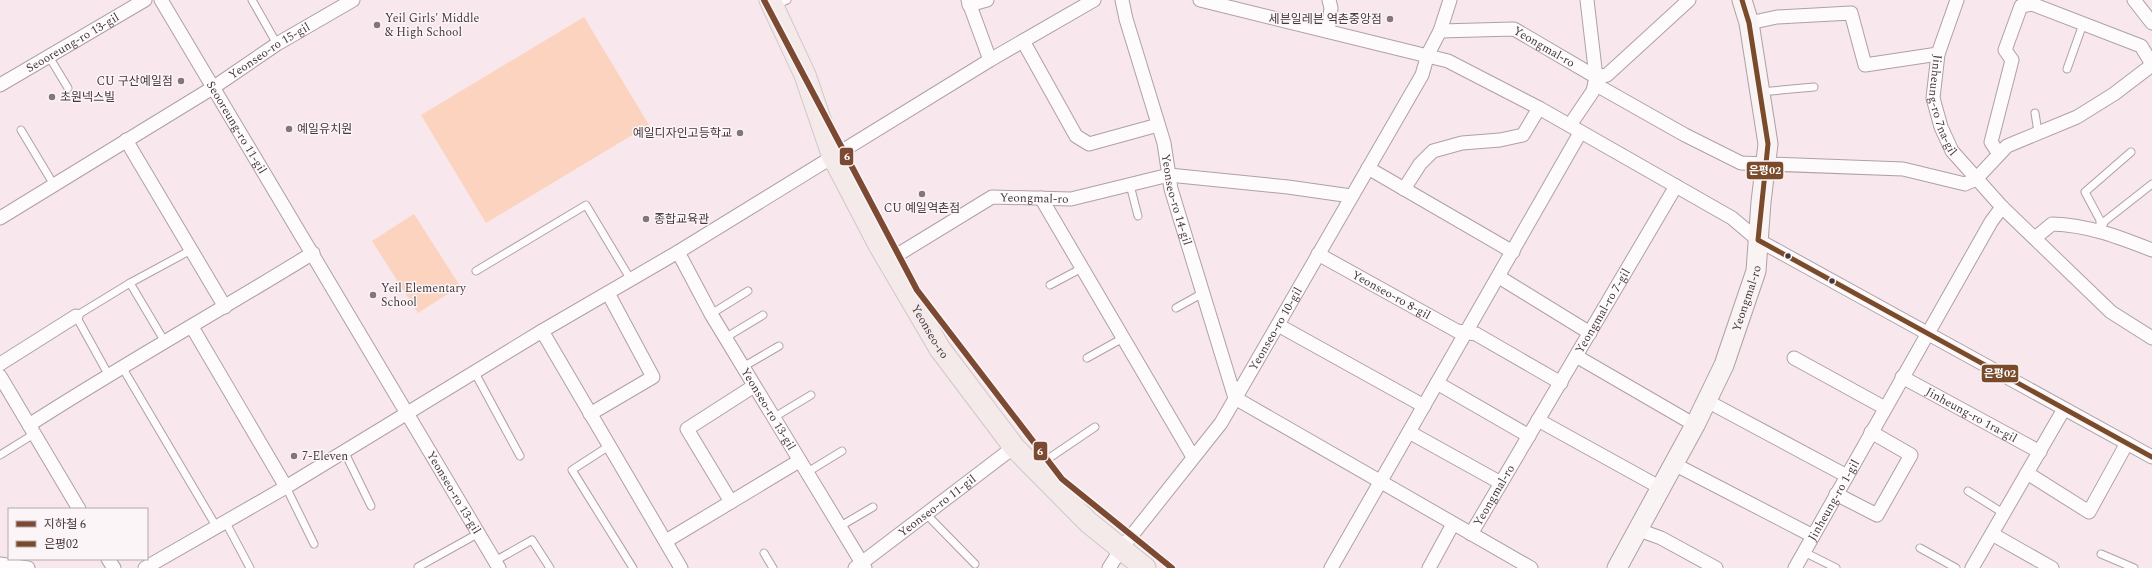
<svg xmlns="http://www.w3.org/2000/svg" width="2152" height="568" viewBox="0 0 2152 568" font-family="Spectral,'Noto Sans KR',serif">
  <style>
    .green { fill: #fbd3be }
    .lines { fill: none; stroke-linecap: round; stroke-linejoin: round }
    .lane-casing { stroke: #aea1a6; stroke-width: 9 }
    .street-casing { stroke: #aea1a6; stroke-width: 15 }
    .secondary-casing { stroke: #aea1a6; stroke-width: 21 }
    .primary-casing { stroke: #d0c7ca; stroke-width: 23 }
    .lane { stroke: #fefbfc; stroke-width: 7 }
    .street { stroke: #fefbfc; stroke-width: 13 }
    .secondary { stroke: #f9f3f3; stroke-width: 19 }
    .primary { stroke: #f4eaea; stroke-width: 21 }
    .bus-1-casing { stroke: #fcf5f7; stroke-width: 8 }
    .bus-1 { stroke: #7a4b2a; stroke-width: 5 }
    .metro-1-casing { stroke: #fcf5f7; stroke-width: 9 }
    .metro-1 { stroke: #7c4932; stroke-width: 6 }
    .poi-dot { fill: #84757b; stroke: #fcf5f7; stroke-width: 1.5 }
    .bus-dot { fill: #46383d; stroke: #fcf5f7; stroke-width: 1.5 }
    .labels { text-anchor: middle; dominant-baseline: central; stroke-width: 3; stroke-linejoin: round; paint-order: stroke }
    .poi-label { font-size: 12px; fill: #46383d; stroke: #fcf5f7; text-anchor: start }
    .street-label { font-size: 12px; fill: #46383d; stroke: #fcf5f7 }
    .line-badge { stroke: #fcf5f7; stroke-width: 1.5 }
    .badge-label { font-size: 11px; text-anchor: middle; font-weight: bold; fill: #fff }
  </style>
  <rect width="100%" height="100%" fill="#f8e7ed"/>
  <g class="green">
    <polygon points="584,17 649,125 486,223 421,115"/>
    <polygon points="414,214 460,286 418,313 372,241"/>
  </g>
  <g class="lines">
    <g class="lane-casing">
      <g id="lane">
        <polyline points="252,0 277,44"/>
        <polyline points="775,5 787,0"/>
        <polyline points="48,55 68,88"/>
        <polyline points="2067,69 2083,24"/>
        <polyline points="1760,92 1814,87"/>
        <polyline points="2035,113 2038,132"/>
        <polyline points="21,130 54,185"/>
        <polyline points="1130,185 1138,216"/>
        <polyline points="2100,230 2100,220 2085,192 2131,152"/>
        <polyline points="2100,230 2105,221 2152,184"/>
        <polyline points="476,271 586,205 631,280"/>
        <polyline points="130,283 191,250"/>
        <polyline points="1050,285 1082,268"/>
        <polyline points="1176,308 1203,293"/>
        <polyline points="711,314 748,291"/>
        <polyline points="725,338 763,315"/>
        <polyline points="1087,358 1123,338"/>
        <polyline points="122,367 216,526"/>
        <polyline points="743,367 779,346"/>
        <polyline points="475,373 520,456"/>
        <polyline points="108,374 76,316 130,283 165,342"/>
        <polyline points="773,418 811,395"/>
        <polyline points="609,446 572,470 633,568"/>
        <polyline points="344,451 371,506"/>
        <polyline points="0,455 34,434"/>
        <polyline points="1036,467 1095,427"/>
        <polyline points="806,473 842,451"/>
        <polyline points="286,487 314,544"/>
        <polyline points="1968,491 2003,513"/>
        <polyline points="926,514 975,564"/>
        <polyline points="225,521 250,568"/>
        <polyline points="839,527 873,507"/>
        <polyline points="1920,548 1956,568"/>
        <polyline points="1804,552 1836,568"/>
        <polyline points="764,553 773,568"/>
        <polyline points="2101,554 2134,568"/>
        <polyline points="495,561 532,540 550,568"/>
        <polyline points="418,567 479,533"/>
      </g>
    </g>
    <g class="street-casing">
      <g id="street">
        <path id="s1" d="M 161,0 L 499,568"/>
        <polyline points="968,0 990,60"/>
        <path id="s2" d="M 1122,0 L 1126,19 L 1164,143 L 1171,189 L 1235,398 L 1531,568"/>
        <polyline points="1200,0 1448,61 1539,108 1732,218 1758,240 2152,457"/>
        <path id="s3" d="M 1957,0 L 1938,54 L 1933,98 L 1941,127 L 1952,151 L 2002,207 L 2111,312 L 2152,338"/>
        <polyline points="2134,0 2152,23"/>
        <polyline points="969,5 987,0"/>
        <polyline points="1749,23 1777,17 1851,13 1865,65 1938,54"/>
        <polyline points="1328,31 1331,8 1329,0"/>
        <path id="s4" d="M 1440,31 L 1514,29 L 1596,77 L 1607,75 L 1689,0"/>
        <polyline points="1023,41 1076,136 1089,144 1158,125"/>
        <polyline points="1596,77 1600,87 1685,135 1741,163 1903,169 1965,184 1976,179 2007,146 2077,117 2114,94 2152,65"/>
        <path id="s5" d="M 0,85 L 145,0"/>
        <polyline points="1570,125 1593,91 1596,77 1587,0"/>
        <polyline points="126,140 225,307"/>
        <polyline points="1999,154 1991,142 2012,60 2005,50 2021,6 2032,4 2141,46 2152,64"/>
        <polyline points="1368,168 1513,252"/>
        <polyline points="1404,189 1420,164 1433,151 1462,143 1500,140 1523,135 1539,108"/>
        <polyline points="1041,198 1193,457"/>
        <path id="s6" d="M 0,218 L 214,87 L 277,44 L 353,0"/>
        <path d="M 2035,238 L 2052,224 C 2088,225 2119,237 2152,250"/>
        <path id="s7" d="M 678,252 L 711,314 L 865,568"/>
        <path id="s8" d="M 1318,254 L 1457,331 L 1476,334 L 1561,383"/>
        <path id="s9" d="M 889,260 L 992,197 L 1071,199 L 1169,175 L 1288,187 L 1351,196"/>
        <polyline points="1499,277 1590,333"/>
        <polyline points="1278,325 1424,406"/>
        <polyline points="192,327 286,487"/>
        <polyline points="542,331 681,568"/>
        <polyline points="1576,356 1695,425"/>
        <polyline points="1794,358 1885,408"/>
        <polyline points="0,364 76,316"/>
        <polyline points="0,376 79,509"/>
        <path id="s10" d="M 1902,377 L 2040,452"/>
        <polyline points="1437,383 1529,436"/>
        <polyline points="1707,401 1847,476"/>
        <polyline points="590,414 653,377 608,293"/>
        <polyline points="1538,420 1661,488"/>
        <path d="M 29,425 C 122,365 219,311 313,253"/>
        <polyline points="1409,432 1501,483"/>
        <polyline points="1674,464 1813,536"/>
        <polyline points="2027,473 2089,512 2127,443"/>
        <polyline points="1836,494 1877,515 1911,455 1871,432"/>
        <polyline points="731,502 687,429 754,386"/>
        <polyline points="1639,530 1661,538 1716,568"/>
        <path id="s11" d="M 1471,534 L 1676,186"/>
        <polyline points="1992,534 2052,568"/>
        <polyline points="666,541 799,461"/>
        <polyline points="108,559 114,568"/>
        <polyline points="0,564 28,568"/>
        <polyline points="145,568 286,487 542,331 678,252 990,60 1094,0"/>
        <path id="s12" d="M 855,568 L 1014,447"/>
        <path id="s13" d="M 1109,568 L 1121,549 L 1221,423 L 1422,75 L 1428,54 L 1440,31 L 1450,0"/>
        <polyline points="1331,568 1580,133"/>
        <polyline points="1429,568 1453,524"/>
        <path id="s14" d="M 1795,568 L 1991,222 L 2002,207"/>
        <polyline points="1972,568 2064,409"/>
      </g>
    </g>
    <g class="secondary-casing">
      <g id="secondary">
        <path id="s15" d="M 1617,568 L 1695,425 L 1724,365 L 1756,271 L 1761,202 L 1768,144 L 1749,23 L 1742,0"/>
      </g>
    </g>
    <g class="primary-casing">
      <g id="primary">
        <path id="s16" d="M 770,0 L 805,75 L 833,157 L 879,245 L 940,349 L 1014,447 L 1088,522 L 1145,568"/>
      </g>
    </g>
    <use href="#lane" class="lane"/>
    <use href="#street" class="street"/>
    <use href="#secondary" class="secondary"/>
    <use href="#primary" class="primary"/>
    <g class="bus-1-casing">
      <polyline id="bus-1" points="1742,0 1749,23 1768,144 1758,240 2152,457"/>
    </g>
    <use href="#bus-1" class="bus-1"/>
    <g class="metro-1-casing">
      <polyline id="metro-1" points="764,0 917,290 1062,479 1172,568"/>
    </g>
    <use href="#metro-1" class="metro-1"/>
  </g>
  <g class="poi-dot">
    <circle cx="1390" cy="19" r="4"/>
    <circle cx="377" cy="25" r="4"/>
    <circle cx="181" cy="81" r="4"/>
    <circle cx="52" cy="97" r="4"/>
    <circle cx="289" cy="129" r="4"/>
    <circle cx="740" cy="133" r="4"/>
    <circle cx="922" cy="194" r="4"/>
    <circle cx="646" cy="219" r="4"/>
    <circle cx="373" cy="295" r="4"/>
    <circle cx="294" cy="456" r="4"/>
  </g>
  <g class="bus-dot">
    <circle cx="1788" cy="256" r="3.5"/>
    <circle cx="1832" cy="281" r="3.5"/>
  </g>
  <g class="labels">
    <g class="poi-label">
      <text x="385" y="18">Yeil Girls' Middle<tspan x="385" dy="14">&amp; High School</tspan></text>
      <text x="1382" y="19" text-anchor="end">세븐일레븐 역촌중앙점</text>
      <text x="173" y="81" text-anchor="end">CU 구산예일점</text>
      <text x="60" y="97">초원넥스빌</text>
      <text x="297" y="129">예일유치원</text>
      <text x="732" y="133" text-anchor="end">예일디자인고등학교</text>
      <text x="922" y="208" text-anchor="middle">CU 예일역촌점</text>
      <text x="654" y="219">종합교육관</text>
      <text x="381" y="288">Yeil Elementary<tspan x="381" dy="14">School</tspan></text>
      <text x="302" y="456">7-Eleven</text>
    </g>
    <g class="street-label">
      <text stroke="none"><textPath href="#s5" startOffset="84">Seooreung-ro 13-gil</textPath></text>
      <text stroke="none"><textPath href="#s4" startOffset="109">Yeongmal-ro</textPath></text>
      <text stroke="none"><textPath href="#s6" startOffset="317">Yeonseo-ro 15-gil</textPath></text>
      <text stroke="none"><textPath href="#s3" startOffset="110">Jinheung-ro 7na-gil</textPath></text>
      <text stroke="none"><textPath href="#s1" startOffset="148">Seooreung-ro 11-gil</textPath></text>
      <text stroke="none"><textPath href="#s9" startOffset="163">Yeongmal-ro</textPath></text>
      <text stroke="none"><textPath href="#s2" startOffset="207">Yeonseo-ro 14-gil</textPath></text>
      <text stroke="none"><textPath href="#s8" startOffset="84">Yeonseo-ro 8-gil</textPath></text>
      <text stroke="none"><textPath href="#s15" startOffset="300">Yeongmal-ro</textPath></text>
      <text stroke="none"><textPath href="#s11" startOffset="259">Yeongmal-ro 7-gil</textPath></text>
      <text stroke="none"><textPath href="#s13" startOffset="292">Yeonseo-ro 10-gil</textPath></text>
      <text stroke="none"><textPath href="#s16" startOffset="369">Yeonseo-ro</textPath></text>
      <text stroke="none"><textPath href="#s7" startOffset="181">Yeonseo-ro 13-gil</textPath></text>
      <text stroke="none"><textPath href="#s10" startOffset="79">Jinheung-ro 1ra-gil</textPath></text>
      <text stroke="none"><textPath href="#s1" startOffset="573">Yeonseo-ro 13-gil</textPath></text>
      <text stroke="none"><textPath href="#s11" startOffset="45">Yeongmal-ro</textPath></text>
      <text stroke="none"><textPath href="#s14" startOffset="78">Jinheung-ro 1-gil</textPath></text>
      <text stroke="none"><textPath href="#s12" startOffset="103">Yeonseo-ro 11-gil</textPath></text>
    </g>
  </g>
  <g class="line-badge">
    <rect x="839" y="147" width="15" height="19" rx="4" fill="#7c4932"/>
    <rect x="1746" y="161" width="38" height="19" rx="4" fill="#7a4b2a"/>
    <rect x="1981" y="364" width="38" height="19" rx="4" fill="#7a4b2a"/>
    <rect x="1033" y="441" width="15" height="20" rx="4" fill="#7c4932"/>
  </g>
  <g class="badge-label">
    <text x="847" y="160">6</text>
    <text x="1765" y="174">은평02</text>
    <text x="2000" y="377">은평02</text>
    <text x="1040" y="455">6</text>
  </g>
  <rect x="8" y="508" width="140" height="52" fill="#fcf5f7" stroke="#b3a9ad"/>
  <rect x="16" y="521" width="20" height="6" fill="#7c4932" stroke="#b3a9ad"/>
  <text x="44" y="528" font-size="12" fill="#46383d">지하철 6</text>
  <rect x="16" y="541" width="20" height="6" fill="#7a4b2a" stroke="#b3a9ad"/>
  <text x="44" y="548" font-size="12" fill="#46383d">은평02</text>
</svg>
